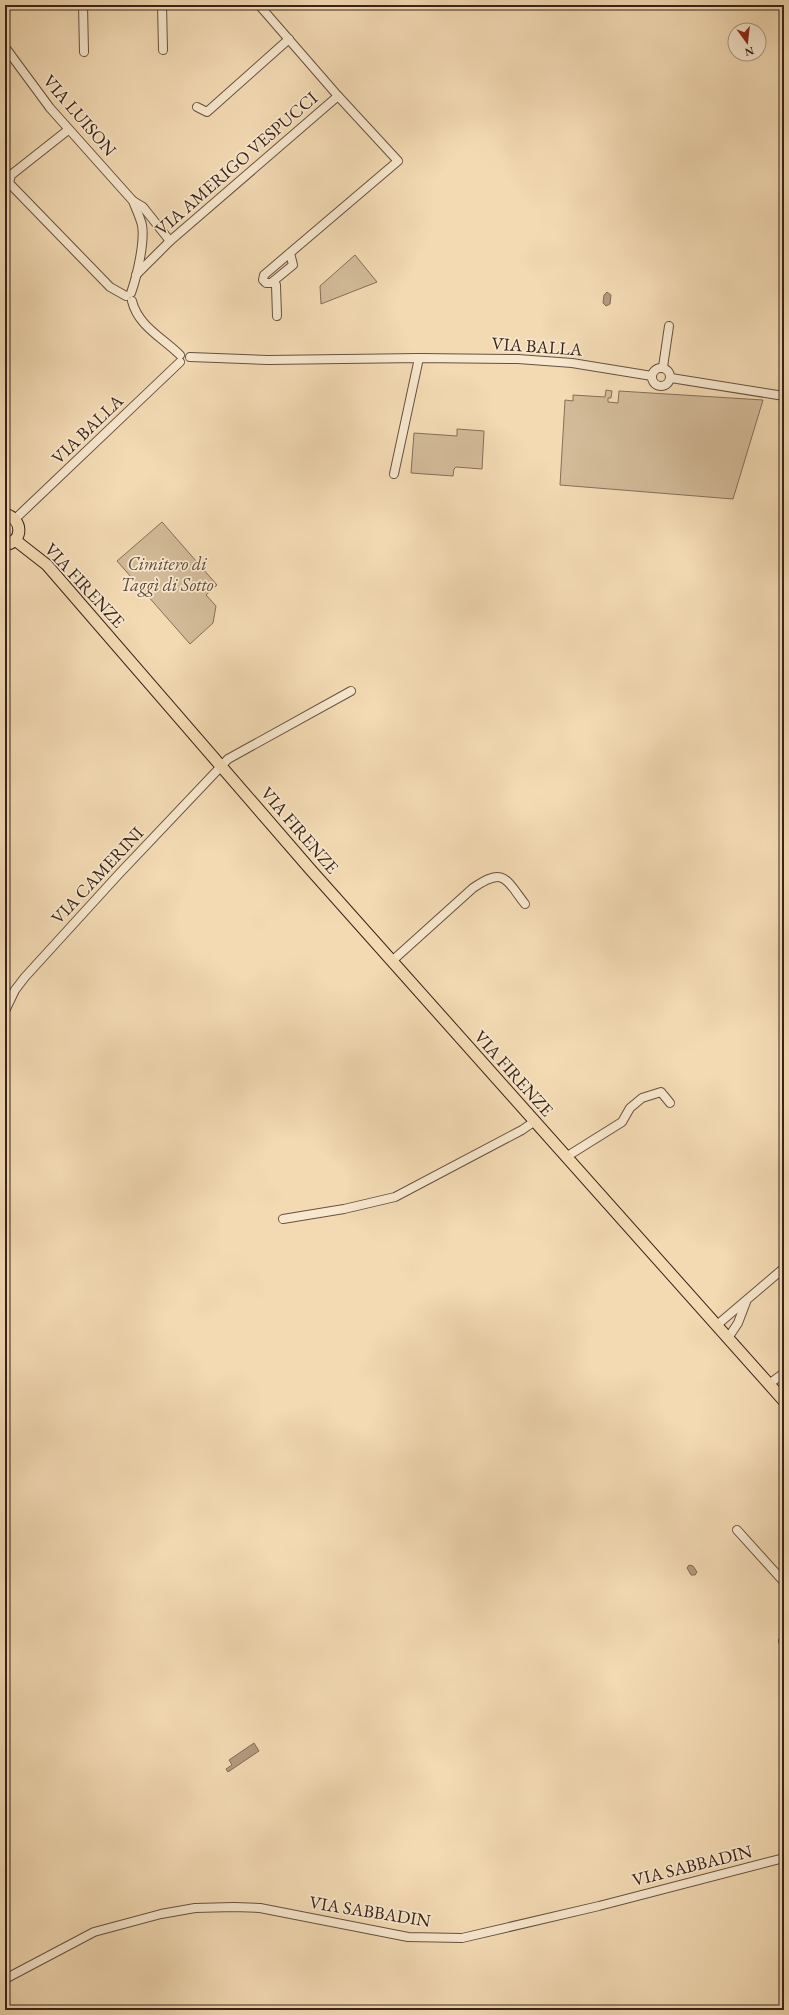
<svg xmlns="http://www.w3.org/2000/svg" width="789" height="2015" viewBox="0 0 789 2015" font-family="'EB Garamond',serif">
  <style>
    .green { fill: #d3bb99; stroke: #866e59 }
    .water { fill: #b39b7f; stroke: #826b56 }
    .lines { fill: none; stroke-linecap: round; stroke-linejoin: round }
    .minor-casing { stroke: #675040; stroke-width: 10 }
    .major-casing { stroke: #382219; stroke-width: 13 }
    .minor { stroke: #f7e7ce; stroke-width: 8 }
    .major { stroke: #f3dab3; stroke-width: 11 }
    .labels { text-anchor: middle; dominant-baseline: central; stroke-width: 3.5; stroke-linejoin: round; paint-order: stroke }
    .street-label { font-size: 18px; fill: #382219; stroke: #f7e7ce }
    .park-label { font-size: 18px; font-style: italic; fill: #5f4839; stroke: #f7e7ce }
  </style>
  <rect width="100%" height="100%" fill="#f3dab3"/>
  <filter id="stains"><feTurbulence type="fractalNoise" baseFrequency=".005" numOctaves="4"/><feColorMatrix values="0 0 0 0 .2 0 0 0 0 .09 0 0 0 0 .02 0 0 0 .5 -.17"/></filter>
  <radialGradient id="worn" r=".72"><stop offset=".6" stop-color="#630" stop-opacity="0"/><stop offset="1" stop-color="#630" stop-opacity=".3"/></radialGradient>
  <g class="green">
    <polygon points="355,255 377,282 321,304 320,286"/>
    <polygon points="606,390 612,391 611,398 608,398 608,402 618,403 619,391 763,400 733,499 560,485 565,400 573,401 573,395 605,397"/>
    <polygon points="457,429 484,431 482,469 456,467 454,469 453,476 411,473 414,433 457,436"/>
    <polygon points="162,522 217,585 206,595 216,606 213,623 190,644 117,561"/>
  </g>
  <g class="water">
    <polygon points="607,292 611,295 610,304 606,306 603,303 604,295"/>
    <polygon points="689,1565 693,1566 697,1572 695,1575 691,1575 687,1568"/>
    <polygon points="254,1743 259,1751 228,1772 226,1769 232,1765 229,1760"/>
  </g>
  <g class="lines">
    <g class="minor-casing">
      <g id="minor">
        <polyline points="83,5 84,52"/>
        <polyline points="162,5 163,50"/>
        <polyline points="259,5 338,96 398,161 264,275 263,280 266,283 271,283 293,265 290,253"/>
        <path d="M 5,47 L 50,108 L 133,201 C 136,209 140,217 142,225 C 145,242 137,276 131,293"/>
        <polyline points="197,107 207,112 289,39"/>
        <polyline points="68,130 11,175 9,183 110,287 126,296"/>
        <polyline points="133,201 143,207 170,241"/>
        <polyline points="136,275 170,241 338,96"/>
        <polyline points="274,281 276,285 277,316"/>
        <path d="M 132,301 C 138,326 163,338 180,355"/>
        <polyline points="190,357 268,360 419,358 518,359 572,363 652,376"/>
        <polyline points="663,367 669,326"/>
        <circle cx="661" cy="377" r="9"/>
        <polyline points="671,378 784,396"/>
        <polyline points="394,474 419,358"/>
        <polyline points="15,519 180,362"/>
        <path d="M 392,961 L 473,888 C 504,867 505,878 525,904"/>
        <polyline points="5,1011 15,990 25,977 118,875 228,759 351,691"/>
        <polyline points="566,1157 622,1122 630,1108 642,1098 661,1092 670,1103"/>
        <polyline points="283,1219 344,1209 395,1197 522,1130 535,1121"/>
        <polyline points="717,1325 784,1268"/>
        <polyline points="728,1338 738,1323 746,1302"/>
        <polyline points="769,1384 784,1373"/>
        <polyline points="737,1530 784,1582"/>
        <polyline points="783,1641 784,1640"/>
        <polyline points="5,1979 94,1932 161,1914 195,1908 234,1907 260,1908 408,1937 462,1938 599,1906 784,1858"/>
      </g>
    </g>
    <g class="major-casing">
      <g id="major">
        <path d="M 5,514 C 23,519 24,541 5,545"/>
        <polyline points="15,540 47,565 310,869 784,1401"/>
      </g>
    </g>
    <use href="#minor" class="minor"/>
    <use href="#major" class="major"/>
  </g>
  <g class="labels">
    <g class="street-label">
      <text transform="translate(80 115) rotate(49)">VIA LUISON</text>
      <text transform="translate(236 163) rotate(-41)">VIA AMERIGO VESPUCCI</text>
      <text transform="translate(537 346) rotate(4)">VIA BALLA</text>
      <text transform="translate(87 429) rotate(-44)">VIA BALLA</text>
      <text transform="translate(85 585) rotate(47)">VIA FIRENZE</text>
      <text transform="translate(300 830) rotate(49)">VIA FIRENZE</text>
      <text transform="translate(97 875) rotate(-47)">VIA CAMERINI</text>
      <text transform="translate(514 1073) rotate(48)">VIA FIRENZE</text>
      <text transform="translate(692 1865) rotate(-14)">VIA SABBADIN</text>
      <text transform="translate(370 1911) rotate(9)">VIA SABBADIN</text>
    </g>
    <g class="park-label">
      <text x="167" y="563">Cimitero di<tspan x="167" dy="21">Taggì di Sotto</tspan></text>
    </g>
  </g>
  <rect width="789" height="2015" fill="none" stroke="#f3dab3" stroke-width="20"/>
  <rect x="6" y="6" width="777" height="2003" fill="none" stroke="#382219" stroke-width="2"/>
  <rect x="10" y="10" width="769" height="1995" fill="none" stroke="#382219"/>
  <g transform="translate(747 42) rotate(165)"><circle r="19" fill="#f7e7ce" stroke="#ab9886"/>
  <path d="M0-3L7 15L0 10L-7 15Z" fill="#8f2418"/>
  <text y="-6" font-size="11" font-weight="bold" text-anchor="middle" fill="#382219">N</text>
  </g>
  <rect width="100%" height="100%" filter="url(#stains)"/>
  <rect width="100%" height="100%" fill="url(#worn)"/>
</svg>
